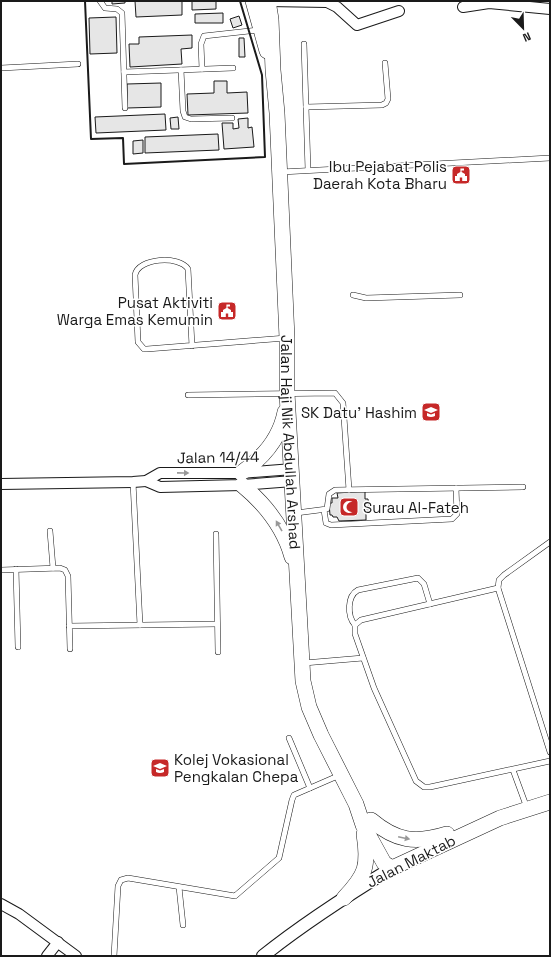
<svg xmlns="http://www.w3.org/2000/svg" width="551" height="957" viewBox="0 0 551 957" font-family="'Space Grotesk',sans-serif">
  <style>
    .building { fill: #e6e6e6; stroke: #1a1a1a }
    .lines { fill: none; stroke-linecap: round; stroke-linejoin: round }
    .service-casing { stroke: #1a1a1a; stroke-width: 6 }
    .minor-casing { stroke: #1a1a1a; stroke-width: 12 }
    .tertiary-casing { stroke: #1a1a1a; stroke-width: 14 }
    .primary-casing { stroke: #1a1a1a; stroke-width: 16 }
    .service { stroke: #fff; stroke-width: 5 }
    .minor { stroke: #fff; stroke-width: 10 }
    .tertiary { stroke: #fff; stroke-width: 12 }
    .primary { stroke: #fff; stroke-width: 15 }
    .wall { stroke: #1a1a1a; stroke-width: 2 }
    .oneway { fill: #989898 }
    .labels { text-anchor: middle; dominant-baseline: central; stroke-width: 3; stroke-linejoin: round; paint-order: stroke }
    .poi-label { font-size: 15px; fill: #1a1a1a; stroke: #fff; text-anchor: end }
    .street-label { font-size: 15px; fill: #1a1a1a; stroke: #fff }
  </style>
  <rect width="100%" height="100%" fill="#fff"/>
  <g class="building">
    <polygon points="112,1 125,1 125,3 112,4"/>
    <polygon points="135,1 182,1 182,15 136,17"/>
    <polygon points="192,1 216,1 216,9 192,10"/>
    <polygon points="223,13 223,23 195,23 195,14"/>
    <polygon points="239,16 242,25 233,28 230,19"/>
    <polygon points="116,17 117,53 90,54 89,18"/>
    <polygon points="192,35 192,48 181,49 182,64 130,67 129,44 139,44 139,37"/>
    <polygon points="239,38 244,38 245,57 239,57"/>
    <polygon points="214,81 227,81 227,93 247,92 248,113 188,115 187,94 214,93"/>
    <polygon points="161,83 161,107 127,108 127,84"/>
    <polygon points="165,114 166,130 96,133 95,117"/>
    <polygon points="178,117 179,129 171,129 170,118"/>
    <polygon points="248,118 248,128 252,127 254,147 224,149 222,123 233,123 233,129 239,128 238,119"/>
    <polygon points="218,134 219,150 145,153 145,137"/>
    <polygon points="143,140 143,153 133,154 133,141"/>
    <polygon points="365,491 365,499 368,499 369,510 366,510 366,520 339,521 337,517 333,517 332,515 330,515 329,503 332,503 332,498 338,498 337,493"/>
  </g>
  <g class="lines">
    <g class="service-casing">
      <g id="service">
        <polyline points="100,1 105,8 117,9 122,13 125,108"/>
        <polyline points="304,44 308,170"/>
        <polyline points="1,68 78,64"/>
        <polyline points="202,69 201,44 204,36 259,30"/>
        <polyline points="181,70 183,111 185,117 191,119 232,118"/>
        <polyline points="124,72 233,68"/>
        <polyline points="306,107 382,105 386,103 388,99 385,63"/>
        <polyline points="281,172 550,158"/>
        <polyline points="353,295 366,298 460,295"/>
        <path d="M 192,346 L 188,269 C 179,255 138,258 135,275 L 138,342 L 144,349 L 147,349 L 286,338"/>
        <polyline points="188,395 335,393 343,403 349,490"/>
        <polyline points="133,482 140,625"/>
        <polyline points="324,510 326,523 331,525 452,519 457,514 456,488"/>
        <polyline points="296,513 327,509 329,494 335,490 523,487"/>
        <polyline points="50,531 53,568"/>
        <polyline points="216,534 218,652"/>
        <polyline points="550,542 504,575 499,580 498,588 550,752"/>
        <polyline points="16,569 18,647"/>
        <polyline points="1,570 60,568 65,570 68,576 70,649"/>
        <polyline points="498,588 361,620 355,625 355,634 374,688 416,781 424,787 430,787 550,761"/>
        <path d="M 355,625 C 347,616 347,596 358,590 L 418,578 L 424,584 L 430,604"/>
        <polyline points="69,626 217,624"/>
        <polyline points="304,663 363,658"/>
        <polyline points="289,738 310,788"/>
        <polyline points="513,770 527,808"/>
        <polyline points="179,887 183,925"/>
        <polyline points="114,956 118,886 121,880 128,878 235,896 279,858 292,800 294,795 340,775"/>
      </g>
    </g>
    <g class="minor-casing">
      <g id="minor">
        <polyline points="268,1 327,2 337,7 357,25 399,11"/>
        <polyline points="463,7 489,3 550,9"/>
        <polyline points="146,481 160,487 242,485 293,481"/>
        <polyline points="1,484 133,482 146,481 160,473 241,473 293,469"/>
        <polyline points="1,904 19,914 76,956"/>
        <polyline points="47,956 58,942"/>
      </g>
    </g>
    <g class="tertiary-casing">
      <path id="tertiary" d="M 263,956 C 304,923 348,895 392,868"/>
    </g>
    <g class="primary-casing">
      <g id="primary">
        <polyline points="253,1 267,51"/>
        <path id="s1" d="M 268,1 L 271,19 L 273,70 L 277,113 L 287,338 L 287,393 L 303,681 L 309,707 L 321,735 L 356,804 L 363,825 L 384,863 L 392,868"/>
        <path d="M 241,473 C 263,458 280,438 285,412"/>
        <path d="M 242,485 C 265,504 284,528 292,557"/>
        <path d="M 371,820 C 396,841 415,844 447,834"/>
        <polyline points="392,868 500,818 550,802"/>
        <path d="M 344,898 C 366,875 369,866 364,834"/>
      </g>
    </g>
    <use href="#service" class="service"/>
    <use href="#minor" class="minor"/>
    <use href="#tertiary" class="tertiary"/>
    <use href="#primary" class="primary"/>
    <polyline class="wall" points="85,1 91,139 123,138 124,164 265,157 262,75 240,1"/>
  </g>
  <defs><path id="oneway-solid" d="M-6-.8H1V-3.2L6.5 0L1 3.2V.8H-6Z"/></defs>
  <g class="oneway">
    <use href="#oneway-solid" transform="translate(183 473) rotate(1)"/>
    <use href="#oneway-solid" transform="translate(279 526) rotate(-120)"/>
    <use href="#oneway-solid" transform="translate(404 838) rotate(12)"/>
  </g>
  <defs>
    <g id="civic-square" transform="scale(1)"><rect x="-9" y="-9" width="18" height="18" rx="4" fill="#c62828" stroke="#fff"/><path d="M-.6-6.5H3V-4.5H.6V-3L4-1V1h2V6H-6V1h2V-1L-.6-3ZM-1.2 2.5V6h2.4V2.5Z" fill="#fff"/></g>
    <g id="school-square" transform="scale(1)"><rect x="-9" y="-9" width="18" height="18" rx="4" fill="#c62828" stroke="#fff"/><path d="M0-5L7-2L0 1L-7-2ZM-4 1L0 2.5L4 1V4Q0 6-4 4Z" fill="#fff"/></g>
    <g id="mosque-square" transform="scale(1)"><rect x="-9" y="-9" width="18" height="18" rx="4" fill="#c62828" stroke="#fff"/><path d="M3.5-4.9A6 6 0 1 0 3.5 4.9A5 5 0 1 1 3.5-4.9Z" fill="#fff"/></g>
    <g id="university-square" transform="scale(1)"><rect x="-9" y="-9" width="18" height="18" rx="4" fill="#c62828" stroke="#fff"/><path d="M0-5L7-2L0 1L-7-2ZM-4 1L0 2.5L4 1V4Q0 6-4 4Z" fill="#fff"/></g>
  </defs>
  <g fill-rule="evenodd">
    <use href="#civic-square" x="461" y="175"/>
    <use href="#civic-square" x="227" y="311"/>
    <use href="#school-square" x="431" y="412"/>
    <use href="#mosque-square" x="349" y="507"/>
    <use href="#university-square" x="160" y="768"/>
  </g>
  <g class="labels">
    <g class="poi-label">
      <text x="447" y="166">Ibu Pejabat Polis<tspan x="447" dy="17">Daerah Kota Bharu</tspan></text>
      <text x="213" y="302">Pusat Aktiviti<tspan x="213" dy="17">Warga Emas Kemumin</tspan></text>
      <text x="417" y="412">SK Datu' Hashim</text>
      <text x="363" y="507" text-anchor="start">Surau Al-Fateh</text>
      <text x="174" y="759" text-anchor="start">Kolej Vokasional<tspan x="174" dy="17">Pengkalan Chepa</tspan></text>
    </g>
    <g class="street-label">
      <text stroke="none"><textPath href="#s1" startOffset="442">Jalan Haji Nik Abdullah Arshad</textPath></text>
      <text transform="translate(218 457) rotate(-1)">Jalan 14/44</text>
      <text transform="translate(411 861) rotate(-27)">Jalan Maktab</text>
    </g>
  </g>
  <rect width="551" height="957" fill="none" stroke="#1a1a1a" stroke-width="4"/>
  <g transform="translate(523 28) rotate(157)" stroke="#ffffff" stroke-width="3" paint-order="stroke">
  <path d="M0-3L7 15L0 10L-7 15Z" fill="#1a1a1a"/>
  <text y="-6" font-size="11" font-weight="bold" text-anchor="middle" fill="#1a1a1a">N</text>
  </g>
</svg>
